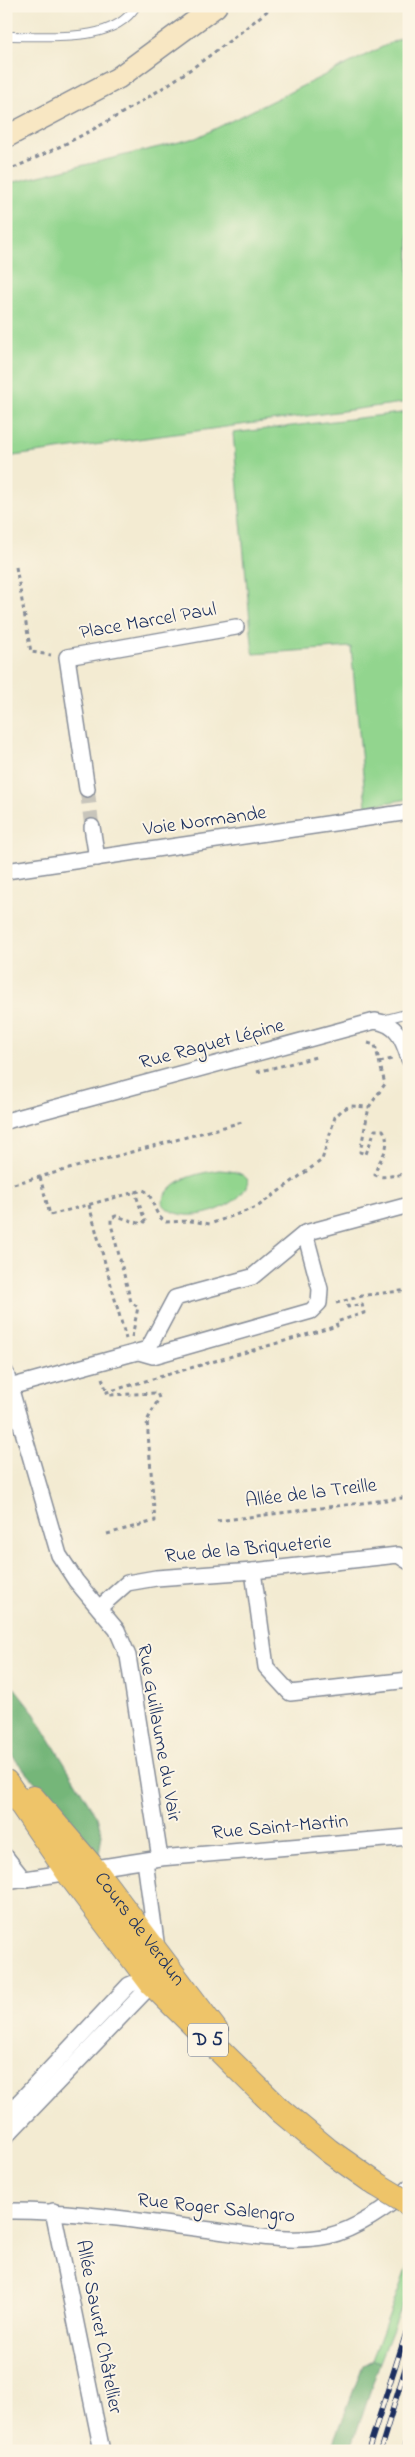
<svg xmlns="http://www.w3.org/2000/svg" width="415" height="2457" viewBox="0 0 415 2457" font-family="'Indie Flower',sans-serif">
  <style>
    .green { fill: #92d58e; stroke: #568276 }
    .forest { fill: #75b679; stroke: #48726c }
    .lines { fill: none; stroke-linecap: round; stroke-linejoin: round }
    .minor-tunnel { stroke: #c8c5bb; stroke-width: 15; stroke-dasharray: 15 8; stroke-linecap: butt }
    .service-casing { stroke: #878d98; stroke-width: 10 }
    .minor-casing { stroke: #878d98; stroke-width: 18 }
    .secondary-casing { stroke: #878d98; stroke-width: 24 }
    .primary-casing { stroke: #878d98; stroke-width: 26 }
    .path { stroke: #878d98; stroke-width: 3; stroke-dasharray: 4 4; stroke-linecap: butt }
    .service { stroke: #fff; stroke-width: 8 }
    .minor { stroke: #fff; stroke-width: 15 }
    .secondary { stroke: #f8e7c3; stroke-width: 21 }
    .primary { stroke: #eec469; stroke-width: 24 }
    .rail-casing { stroke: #1b2f5e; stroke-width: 5.5 }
    .rail { stroke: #fcf5e5; stroke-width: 4; stroke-dasharray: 11; stroke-linecap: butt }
    .primary-bridge-casing { stroke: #878d98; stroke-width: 26; stroke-linecap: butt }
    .primary-bridge { stroke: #eec469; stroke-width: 24 }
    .labels { text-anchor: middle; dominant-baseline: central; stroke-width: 4; stroke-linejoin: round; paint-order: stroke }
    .shield { fill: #fcf5e5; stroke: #5e6a86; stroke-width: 1 }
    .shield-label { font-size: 19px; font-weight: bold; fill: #1b2f5e }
    .street-label { font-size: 20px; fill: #1b2f5e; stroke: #fcf5e5 }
  </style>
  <rect width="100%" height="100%" fill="#fcf5e5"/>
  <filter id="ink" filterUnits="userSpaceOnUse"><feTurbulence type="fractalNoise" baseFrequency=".02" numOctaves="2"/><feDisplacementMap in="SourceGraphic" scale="10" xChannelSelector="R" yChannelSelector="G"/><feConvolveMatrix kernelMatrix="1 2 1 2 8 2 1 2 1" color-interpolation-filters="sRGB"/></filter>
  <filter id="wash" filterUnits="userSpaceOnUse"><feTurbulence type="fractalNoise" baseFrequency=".0096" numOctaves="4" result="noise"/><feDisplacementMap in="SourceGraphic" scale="20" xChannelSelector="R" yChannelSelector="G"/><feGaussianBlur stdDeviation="1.12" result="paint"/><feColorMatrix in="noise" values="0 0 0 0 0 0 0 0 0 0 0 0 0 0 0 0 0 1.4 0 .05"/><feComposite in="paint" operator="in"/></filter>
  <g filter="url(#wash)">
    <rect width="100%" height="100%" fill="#f3ebd2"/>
    <g class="green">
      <polygon points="409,34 409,402 6,457 6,184 196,138"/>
      <polygon points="409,412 409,799 366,806 351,647 253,654 233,433"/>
      <path d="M 219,1170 C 230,1171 241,1171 248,1180 C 245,1209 177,1230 162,1202 C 171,1178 196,1174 219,1170 Z"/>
      <polygon points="409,2262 409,2288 380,2362 372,2360"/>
    </g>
    <g class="forest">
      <polygon points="6,1677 32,1710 97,1817 102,1834 99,1855 6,1749"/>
      <polygon points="372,2360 380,2362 350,2451 333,2451 335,2440 363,2365"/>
    </g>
  </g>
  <g filter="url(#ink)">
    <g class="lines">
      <polyline class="minor-tunnel" points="87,789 92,827"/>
      <g class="service-casing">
        <g id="service">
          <path d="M 6,36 C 46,35 113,45 136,6"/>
          <polyline points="382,1020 409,1013"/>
        </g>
      </g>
      <g class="minor-casing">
        <g id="minor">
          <polyline points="87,789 67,657 236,627"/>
          <polyline points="92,827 97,858"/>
          <polyline points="6,871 409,812"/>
          <path d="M 6,1121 L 375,1021 C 397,1024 403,1039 409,1059"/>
          <polyline points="139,1352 153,1356 311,1311 319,1303 320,1289 305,1233"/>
          <polyline points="6,1373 59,1555 76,1581 117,1630 128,1656 160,1858"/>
          <polyline points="10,1387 148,1349 175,1298 252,1277 305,1233 409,1205"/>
          <polyline points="253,1571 266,1667 290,1693 409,1680"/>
          <polyline points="99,1608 127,1583 156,1578 253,1571 398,1555 409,1562"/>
          <polyline points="6,1857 24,1880"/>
          <polyline points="145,1861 157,1949"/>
          <polyline points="6,1882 160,1858 409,1837"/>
          <polyline points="6,2116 129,1985 146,1978 155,1978"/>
          <polyline points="6,2136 152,1984"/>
          <path d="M 6,2211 C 75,2210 143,2222 211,2230 C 249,2235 289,2244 328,2236 C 354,2230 390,2207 409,2188"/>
          <polyline points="53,2211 102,2451"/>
        </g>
      </g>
      <g class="secondary-casing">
        <polyline id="secondary" points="6,137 118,78 216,6"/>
      </g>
      <g class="primary-casing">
        <g id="primary">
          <polyline points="6,1782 69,1874 152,1984 281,2111 329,2151 376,2184"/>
          <path id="s1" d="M 33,1798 L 94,1869 L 216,2031"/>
        </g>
      </g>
      <g class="path">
        <path d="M 6,171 C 104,130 192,74 273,6"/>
        <polyline points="16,567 31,652 51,655"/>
        <path d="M 368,1043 L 375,1045 L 385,1084 L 369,1107 L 360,1152 L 366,1154 L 375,1130 L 383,1130 C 394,1149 377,1159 375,1175 C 385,1180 398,1172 409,1176"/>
        <polyline points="380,1062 392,1059"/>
        <polyline points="257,1072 316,1057"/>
        <path d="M 40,1177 L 50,1215 L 143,1190 C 155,1194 151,1214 166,1222 L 191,1221 L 210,1224 L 257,1207 L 322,1160 L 335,1117 L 342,1110 L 350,1106 L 369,1107"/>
        <polyline points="6,1186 242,1122"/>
        <polyline points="89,1205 126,1339"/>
        <polyline points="336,1303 366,1295 409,1290"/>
        <polyline points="132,1337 138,1307 131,1302 111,1224 111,1218 116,1216 142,1224 145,1221 135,1192"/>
        <polyline points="102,1378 107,1392"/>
        <polyline points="217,1521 409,1497"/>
        <polyline points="107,1534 155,1521 147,1421 159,1398 157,1393 108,1395 107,1392 337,1326 336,1322 364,1313 362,1304 348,1307 346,1300"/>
      </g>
      <use href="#service" class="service"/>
      <use href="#minor" class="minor"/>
      <use href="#secondary" class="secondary"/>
      <use href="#primary" class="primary"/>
      <g class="rail-casing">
        <g id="rail">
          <polyline points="368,2451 409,2324"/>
          <polyline points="380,2451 409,2356"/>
          <polyline points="403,2451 409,2432"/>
        </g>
      </g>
      <use href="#rail" class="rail"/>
      <g class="primary-bridge-casing">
        <polyline id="primary-bridge" points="376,2184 409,2204"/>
      </g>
      <use href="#primary-bridge" class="primary-bridge"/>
    </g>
  </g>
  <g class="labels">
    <rect class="shield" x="188" y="2023.5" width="40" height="33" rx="4"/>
    <g class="shield-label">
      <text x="208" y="2040">D 5</text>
    </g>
    <g class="street-label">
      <text transform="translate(148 622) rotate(-10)">Place Marcel Paul</text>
      <text transform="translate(205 822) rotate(-8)">Voie Normande</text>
      <text transform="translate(212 1045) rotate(-15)">Rue Raguet Lépine</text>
      <text transform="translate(311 1494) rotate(-7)">Allée de la Treille</text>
      <text transform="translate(248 1550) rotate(-5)">Rue de la Briqueterie</text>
      <text transform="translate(158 1733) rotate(80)">Rue Guillaume du Vair</text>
      <text transform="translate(280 1828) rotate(-5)">Rue Saint-Martin</text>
      <text stroke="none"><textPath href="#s1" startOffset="169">Cours de Verdun</textPath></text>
      <text transform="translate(216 2209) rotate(6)">Rue Roger Salengro</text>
      <text transform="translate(98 2327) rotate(79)">Allée Sauret Châtellier</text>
    </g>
  </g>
  <rect width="415" height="2457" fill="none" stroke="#fcf5e5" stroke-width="25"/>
</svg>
